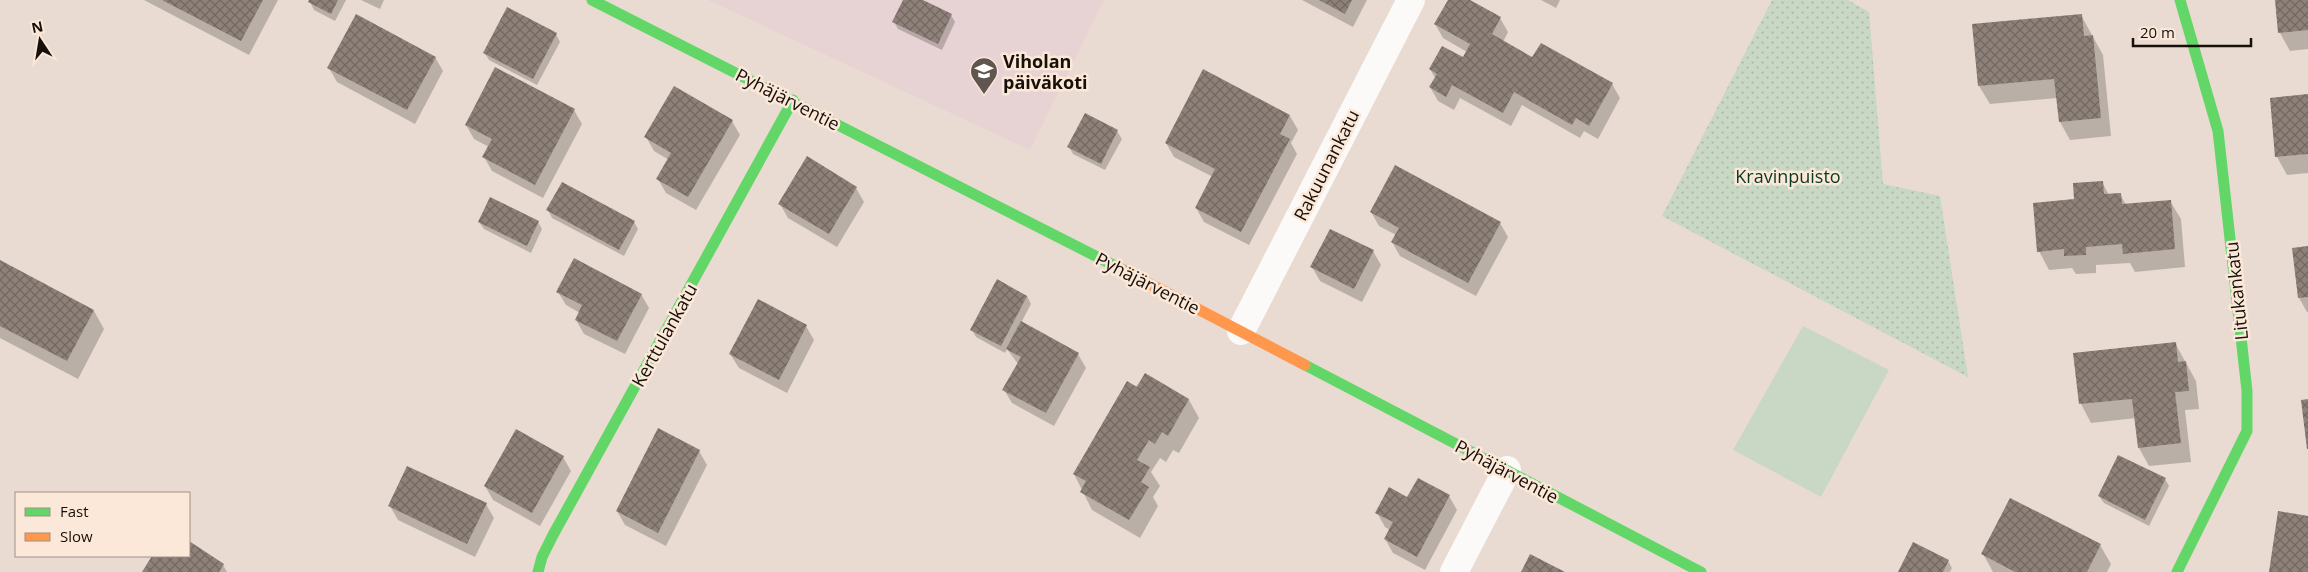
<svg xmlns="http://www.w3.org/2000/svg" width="2308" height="572" viewBox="0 0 2308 572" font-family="'Open Sans',sans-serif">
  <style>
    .education { fill: #e7d3d4 }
    .grass { fill: #c9d7c5 }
    .park { fill: url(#park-dots) }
    .shadow { fill: #0003 }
    .building { fill: url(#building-cross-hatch) }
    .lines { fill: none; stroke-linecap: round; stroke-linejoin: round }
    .street { stroke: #fcfaf8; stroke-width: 28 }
    .fast { stroke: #63d668; stroke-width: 11 }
    .slow { stroke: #ff974d; stroke-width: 11 }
    .labels { text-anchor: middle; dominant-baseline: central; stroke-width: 5; stroke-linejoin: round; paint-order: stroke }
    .poi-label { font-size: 18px; font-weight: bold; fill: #170f09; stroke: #fce8d9; text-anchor: start }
    .street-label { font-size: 18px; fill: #170f09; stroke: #fce8d9 }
    .park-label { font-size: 18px; fill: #073a22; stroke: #fce8d9 }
  </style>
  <defs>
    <pattern id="park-dots" width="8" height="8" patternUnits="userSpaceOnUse" patternTransform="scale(1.25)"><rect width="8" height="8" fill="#c9d7c5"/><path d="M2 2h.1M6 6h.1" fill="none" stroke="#acb7a8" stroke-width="1.8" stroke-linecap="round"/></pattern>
    <pattern id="building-cross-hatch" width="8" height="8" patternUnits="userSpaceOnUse" patternTransform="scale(1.25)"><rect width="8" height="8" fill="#8e8179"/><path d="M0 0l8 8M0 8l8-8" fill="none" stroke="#736861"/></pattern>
  </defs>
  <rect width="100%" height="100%" fill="#e9dbd1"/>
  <polygon class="education" points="708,0 1104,0 1030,150"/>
  <polygon class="grass" points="1803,326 1889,370 1821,497 1733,450"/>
  <polygon class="park" points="1772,0 1848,0 1869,12 1883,184 1940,196 1968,377 1662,216"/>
  <g class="shadow">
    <polygon points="144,0 278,0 249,55"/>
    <polygon points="311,0 346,0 335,21 314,10 310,2"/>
    <polygon points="361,0 384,0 380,9"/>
    <polygon points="904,0 921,0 951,15 955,22 942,50 898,29 894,22"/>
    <polygon points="1302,0 1367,0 1353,27"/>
    <polygon points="1449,0 1467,0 1500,18 1508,32 1503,42 1533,59 1612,84 1620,98 1598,139 1584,131 1580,138 1522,105 1511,126 1460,98 1454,110 1438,101 1430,87 1435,78 1430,69 1464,59 1467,52 1443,38 1435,24"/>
    <polygon points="1541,0 1560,0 1556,8"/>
    <polygon points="2276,0 2308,0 2308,49 2290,51 2280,33"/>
    <polygon points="2081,15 2103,55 2111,136 2070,140 2060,122 2057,98 1990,104 1979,86"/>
    <polygon points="556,34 560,42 537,85 489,60 484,52"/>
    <polygon points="435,57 443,71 415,124 337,82 329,68"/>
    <polygon points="2308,95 2308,173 2287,175 2277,157 2271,99"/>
    <polygon points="574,110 582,124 543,198 492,171 484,157 489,147 474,139 466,125"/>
    <polygon points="1085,115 1117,131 1122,139 1105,170 1073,154 1069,147"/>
    <polygon points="1290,116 1298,130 1291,143 1297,154 1249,245 1204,222 1196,208 1213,177 1174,157 1166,143"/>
    <polygon points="732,121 740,135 696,210 666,193 658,179 669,160 654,151 646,137"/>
    <polygon points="2102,182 2109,195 2120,194 2126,205 2170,201 2181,219 2185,267 2135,272 2130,263 2096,265 2096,273 2076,274 2072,268 2049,270 2039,251 2076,200"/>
    <polygon points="856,188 864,202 837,247 788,218 780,204"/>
    <polygon points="548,210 634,222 638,229 624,256 552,218"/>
    <polygon points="1371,212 1500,223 1508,237 1476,296 1400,256 1392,242 1396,235 1379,226"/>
    <polygon points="479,222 538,222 542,229 531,253 484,229"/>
    <polygon points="2308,247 2308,312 2307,312 2299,298"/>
    <polygon points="1373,251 1381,265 1362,302 1320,281 1312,267"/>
    <polygon points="0,261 94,311 104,329 78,379 0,338"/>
    <polygon points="558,292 641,294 649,308 625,354 584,334 576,320 580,313 566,305"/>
    <polygon points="1027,296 1031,304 1021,323 1078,354 1086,368 1054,426 1012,403 1004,390 1018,364 1007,349 1005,353 976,337 972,330"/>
    <polygon points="806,326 814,340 787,393 739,368 730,354"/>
    <polygon points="2175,343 2196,381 2199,409 2185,410 2191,462 2149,466 2139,448 2136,418 2091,423 2081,404 2075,354"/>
    <polygon points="1145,374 1189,400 1199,418 1179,453 1173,450 1166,462 1160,458 1151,472 1160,486 1153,497 1158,506 1140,538 1092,510 1074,474"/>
    <polygon points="699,451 707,465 666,546 625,525 617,511"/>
    <polygon points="563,457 571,471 540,526 493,500 485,486"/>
    <polygon points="2165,479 2169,486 2149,526 2104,503 2099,496"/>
    <polygon points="1449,496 1457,510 1425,570 1393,553 1385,539 1390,530 1385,527 1377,513 1408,499"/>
    <polygon points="486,504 494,518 475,557 398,520 390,506"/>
    <polygon points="189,542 223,565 227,572 143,572 154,556 189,556"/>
    <polygon points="2100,545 2111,564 2107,572 1993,572 1983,554"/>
    <polygon points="1948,561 1952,568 1950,572 1899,572"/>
  </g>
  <g class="building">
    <polygon points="162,0 263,0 241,41"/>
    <polygon points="309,0 338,0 331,14 308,2"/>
    <polygon points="903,0 923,0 952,14 938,44 892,22"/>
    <polygon points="1319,0 1352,0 1345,14"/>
    <polygon points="1448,0 1470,0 1501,17 1492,34 1532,57 1541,43 1613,83 1589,126 1576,118 1572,125 1514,92 1503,113 1452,85 1446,97 1429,87 1437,74 1429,69 1442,46 1463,57 1470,44 1434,24"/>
    <polygon points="2275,0 2308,0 2308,30 2278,33"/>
    <polygon points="507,7 557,33 533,79 483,53"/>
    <polygon points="356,14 436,57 407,110 327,68"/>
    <polygon points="2082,14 2084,36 2093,35 2101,118 2059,122 2054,79 1978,86 1972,24"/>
    <polygon points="495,67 575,109 535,185 482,157 492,139 465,125"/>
    <polygon points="1203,69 1290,115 1280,134 1290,139 1241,232 1195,208 1215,169 1165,143"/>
    <polygon points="674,86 733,120 688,197 656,179 671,153 644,137"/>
    <polygon points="2308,94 2308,154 2275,157 2270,98"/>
    <polygon points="1085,113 1118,130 1101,164 1067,147"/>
    <polygon points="807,156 857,187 829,234 778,204"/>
    <polygon points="1395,165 1501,222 1468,283 1391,242 1399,228 1370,212"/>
    <polygon points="2103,181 2104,194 2121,193 2122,204 2171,200 2175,249 2123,254 2122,244 2086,247 2086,255 2064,256 2064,249 2037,252 2033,203 2074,199 2073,183"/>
    <polygon points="562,182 635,221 619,250 546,210"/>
    <polygon points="490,197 539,221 527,246 478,222"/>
    <polygon points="1330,229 1374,250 1354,289 1310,267"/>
    <polygon points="2308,246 2308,297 2298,298 2292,248"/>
    <polygon points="574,258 642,294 617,341 575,320 582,305 556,292"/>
    <polygon points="0,260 94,310 67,361 0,326"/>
    <polygon points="997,279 1027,296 1001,346 970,330"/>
    <polygon points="758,299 807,325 779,380 729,354"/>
    <polygon points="1021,321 1079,353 1046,413 1002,390 1021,357 1006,349"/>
    <polygon points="2176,342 2178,362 2186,361 2189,391 2175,392 2181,443 2138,448 2132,399 2079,404 2073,353"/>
    <polygon points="1145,373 1189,399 1168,436 1162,432 1155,444 1149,440 1137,460 1150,467 1141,482 1149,487 1129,520 1080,492 1086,481 1073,474 1127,381 1137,387"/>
    <polygon points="2308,399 2308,449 2307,449 2301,400"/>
    <polygon points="658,428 700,450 658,533 616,511"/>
    <polygon points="516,429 564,456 532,513 484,486"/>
    <polygon points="2118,455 2166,478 2145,520 2098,496"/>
    <polygon points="407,466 487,503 467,544 388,506"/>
    <polygon points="1418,478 1450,495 1417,557 1384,539 1393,522 1375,513 1389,487 1407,497"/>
    <polygon points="2010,498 2101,544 2087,572 2015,572 1981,554"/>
    <polygon points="2278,511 2308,516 2308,572 2269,572"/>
    <polygon points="189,541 224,564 219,572 142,572 152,556 189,556"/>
    <polygon points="1913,542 1949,560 1943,572 1898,572"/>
    <polygon points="1530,554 1565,572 1521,572"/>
  </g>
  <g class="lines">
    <g class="street">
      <polyline points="1241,331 1411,0"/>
      <polyline points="1454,572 1507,470"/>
    </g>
    <g class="fast">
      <polyline points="592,0 1125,271"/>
      <polyline points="1305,365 1701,572"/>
      <polyline points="538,572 542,557 553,535 793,100"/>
      <polyline points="2177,572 2247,431 2247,391 2218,131 2180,0"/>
    </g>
    <polyline class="slow" points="1125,271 1305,365"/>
  </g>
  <defs>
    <g id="school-pin" transform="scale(1.4375)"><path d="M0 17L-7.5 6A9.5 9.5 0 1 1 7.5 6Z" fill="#60564f" stroke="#fce8d9"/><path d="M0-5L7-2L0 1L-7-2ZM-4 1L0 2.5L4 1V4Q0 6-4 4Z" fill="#fff"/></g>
  </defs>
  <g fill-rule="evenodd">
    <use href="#school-pin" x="984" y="71"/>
  </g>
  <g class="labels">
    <g class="poi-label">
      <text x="1003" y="61">Viholan<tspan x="1003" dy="21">päiväkoti</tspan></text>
    </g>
    <g class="street-label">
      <text transform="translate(788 99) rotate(27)">Pyhäjärventie</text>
      <text transform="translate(1326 165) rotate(-63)">Rakuunankatu</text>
      <text transform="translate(1148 283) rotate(27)">Pyhäjärventie</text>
      <text transform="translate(2236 291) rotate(-96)">Litukankatu</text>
      <text transform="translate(664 335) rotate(-61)">Kerttulankatu</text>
      <text transform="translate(1507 471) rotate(28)">Pyhäjärventie</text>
    </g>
    <g class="park-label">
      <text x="1788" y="176">Kravinpuisto</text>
    </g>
  </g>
  <rect x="15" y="492" width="175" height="65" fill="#fce8d9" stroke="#a09186"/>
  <rect x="25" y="508" width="25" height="8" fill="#63d668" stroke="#a09186"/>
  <text x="60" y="517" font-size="15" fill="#170f09">Fast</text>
  <rect x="25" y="533" width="25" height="8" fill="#ff974d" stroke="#a09186"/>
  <text x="60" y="542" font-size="15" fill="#170f09">Slow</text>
  <g transform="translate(40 40) rotate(348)" stroke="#fce8d9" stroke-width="4" paint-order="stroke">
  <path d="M0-4L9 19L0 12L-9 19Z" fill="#170f09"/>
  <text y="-8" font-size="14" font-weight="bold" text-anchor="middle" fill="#170f09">N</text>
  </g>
  <path d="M2133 38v8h118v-8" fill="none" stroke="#170f09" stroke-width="2.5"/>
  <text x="2140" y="38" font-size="15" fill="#170f09" stroke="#fce8d9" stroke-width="4" paint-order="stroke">20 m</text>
</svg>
